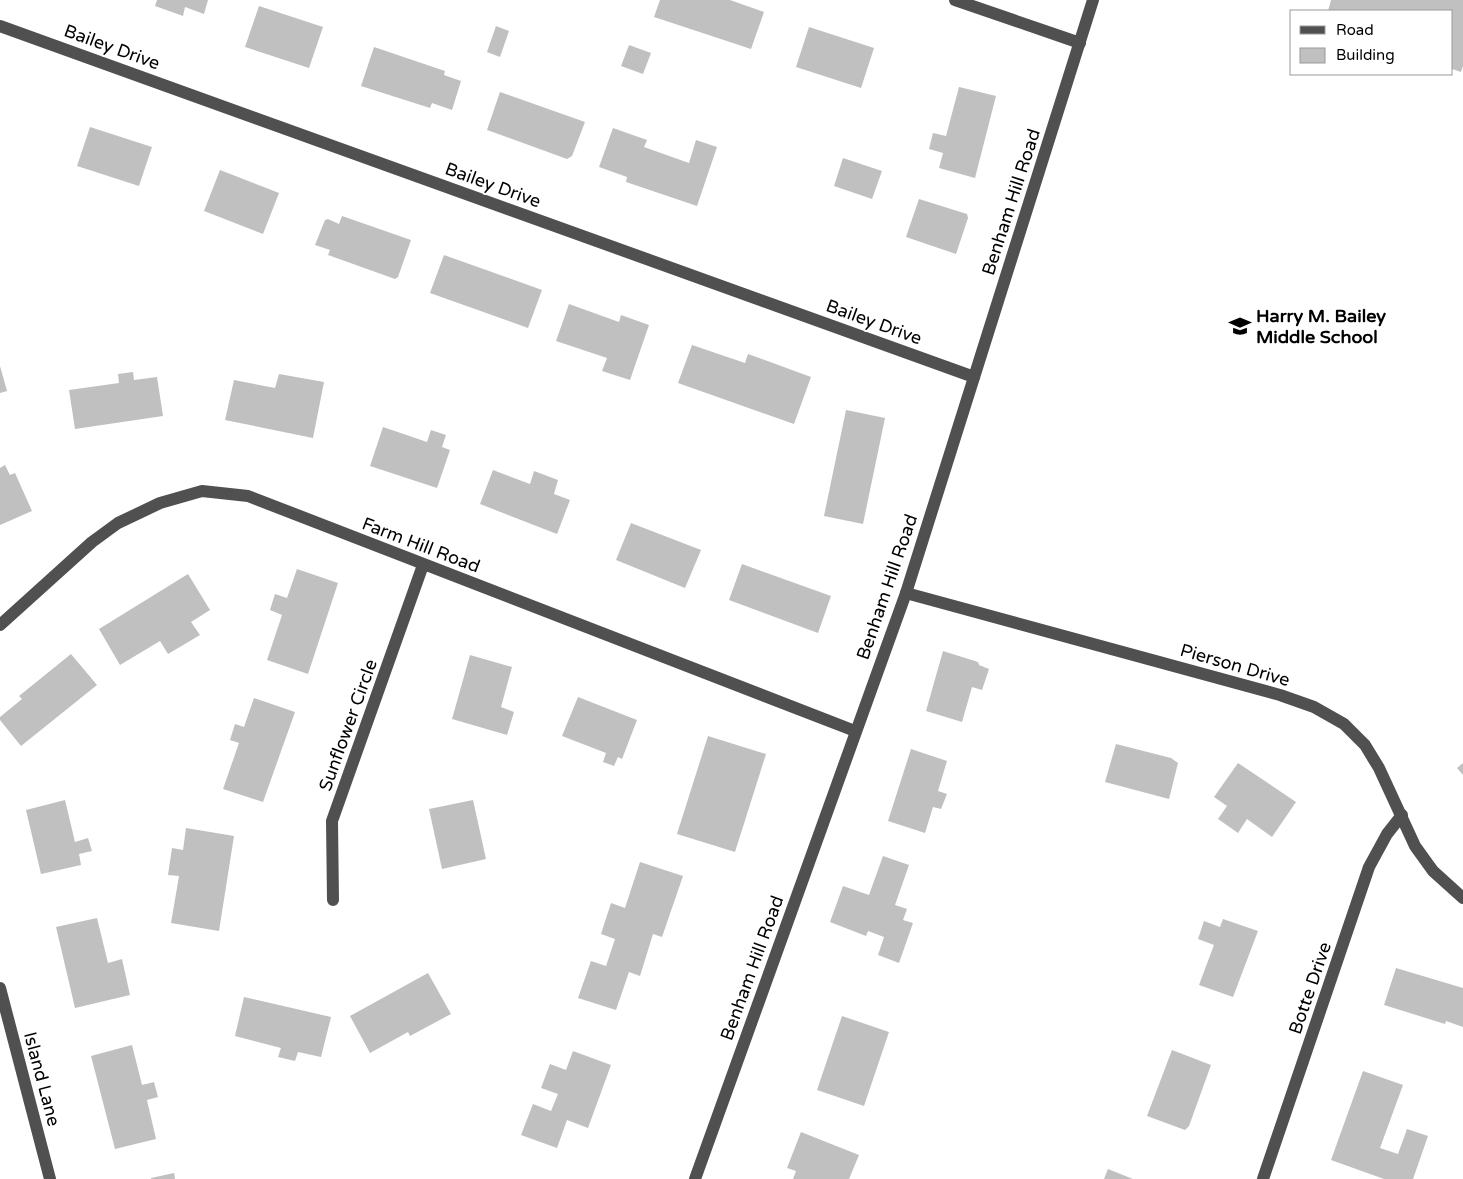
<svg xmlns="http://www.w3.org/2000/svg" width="1463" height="1179" viewBox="0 0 1463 1179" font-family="'Varela Round',sans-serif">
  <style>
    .building { fill: #c0c0c0 }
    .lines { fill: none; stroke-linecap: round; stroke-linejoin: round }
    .minor { stroke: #505050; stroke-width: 12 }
    .labels { text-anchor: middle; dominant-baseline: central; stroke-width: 4; stroke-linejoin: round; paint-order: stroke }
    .street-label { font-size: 18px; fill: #000; stroke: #fff }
    .poi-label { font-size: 18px; font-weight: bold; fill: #000; stroke: #fff; text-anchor: start }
  </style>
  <rect width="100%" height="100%" fill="#fff"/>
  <g class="building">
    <polygon points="157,0 208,0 204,14 185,7 183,16 155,6"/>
    <polygon points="660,0 730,0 764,12 751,49 654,17"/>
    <polygon points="1331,0 1463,0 1463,66 1461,72 1452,69 1452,11 1328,11"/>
    <polygon points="259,6 323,27 309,68 245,47"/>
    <polygon points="496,26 509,31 500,57 487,52"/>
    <polygon points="809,27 874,48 861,88 796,67"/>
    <polygon points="629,45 651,53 643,74 621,66"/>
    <polygon points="374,47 445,71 444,75 461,81 452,110 432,103 430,108 361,86"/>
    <polygon points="959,87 996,96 975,178 939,168 943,153 929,149 933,133 946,136"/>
    <polygon points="500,92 585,122 572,156 567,159 487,130"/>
    <polygon points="90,127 152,147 139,186 77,166"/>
    <polygon points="613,128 647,140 644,147 689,163 696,140 717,147 697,206 626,182 627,177 599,167"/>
    <polygon points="843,158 882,171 872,199 834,186"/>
    <polygon points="220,170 279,193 263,234 204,211"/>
    <polygon points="919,199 967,214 968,218 956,254 906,237"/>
    <polygon points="342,216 411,240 398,277 395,279 328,255 330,250 315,245 325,220 328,219 339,224"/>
    <polygon points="444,255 542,290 528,328 430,293"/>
    <polygon points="569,304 619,322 621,315 649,325 630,380 602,371 607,358 556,341"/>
    <polygon points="692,345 745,363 748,354 811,377 794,424 678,383"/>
    <polygon points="0,366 7,391 0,393"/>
    <polygon points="133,372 134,380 157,377 163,416 75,429 69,390 119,383 118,374"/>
    <polygon points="279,374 324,382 313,438 225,420 234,380 275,388"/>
    <polygon points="846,410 885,418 863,524 824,516"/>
    <polygon points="383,427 427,442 431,430 446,435 442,447 450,450 437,488 370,466"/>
    <polygon points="5,465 10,475 15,473 32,511 0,525 0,468"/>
    <polygon points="493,470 530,484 534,471 558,480 554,494 570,500 557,534 480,504"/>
    <polygon points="631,523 701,550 685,588 616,560"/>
    <polygon points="742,564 831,596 818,633 729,600"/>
    <polygon points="297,569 338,583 308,674 267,660 282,615 270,610 275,594 287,598"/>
    <polygon points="188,574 210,610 191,622 200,635 168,654 160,641 120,665 99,629"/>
    <polygon points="943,651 978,662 979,665 989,669 982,690 972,687 962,722 926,711"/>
    <polygon points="71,654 97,685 21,746 0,720 0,717 22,699 19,696"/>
    <polygon points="470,655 512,667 501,707 514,712 507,735 452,719"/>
    <polygon points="578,697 637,720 622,759 618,757 614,766 603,762 606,753 562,736"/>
    <polygon points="254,698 295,712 263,802 223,789 239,743 230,740 235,724 244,727"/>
    <polygon points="708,736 766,754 735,852 677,834"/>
    <polygon points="1116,744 1171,758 1178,763 1169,799 1105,782"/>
    <polygon points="911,749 947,761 938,791 947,794 941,809 933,807 925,833 888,821"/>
    <polygon points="1238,763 1296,802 1272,837 1247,819 1238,833 1218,819 1227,806 1214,797"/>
    <polygon points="1463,763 1463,775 1457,768"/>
    <polygon points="65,800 75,842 88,838 92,851 79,854 81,865 41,874 26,810"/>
    <polygon points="473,800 486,859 442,869 429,809"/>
    <polygon points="186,828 234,836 219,931 171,923 179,876 168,875 172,848 183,850"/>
    <polygon points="883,856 909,865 895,905 907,909 903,920 913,923 899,963 878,955 884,937 868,931 866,936 830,922 843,886 869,895"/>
    <polygon points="640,862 683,876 662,937 653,934 640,976 629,972 616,1010 578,998 591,961 606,966 615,939 601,934 611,903 625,908"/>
    <polygon points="97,918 108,963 122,959 130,995 75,1008 56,927"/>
    <polygon points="1223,919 1258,931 1233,997 1199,985 1214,945 1198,939 1204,921 1220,927"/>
    <polygon points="1396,968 1463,988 1463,1027 1446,1021 1445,1024 1384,1005"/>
    <polygon points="428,973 451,1014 410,1036 408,1032 370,1053 350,1016"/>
    <polygon points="244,997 331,1017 321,1057 298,1052 295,1061 278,1057 281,1048 235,1036"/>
    <polygon points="842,1016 889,1032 864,1106 817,1090"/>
    <polygon points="132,1045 142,1085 154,1082 158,1097 147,1100 156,1139 115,1149 91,1056"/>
    <polygon points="1172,1050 1211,1065 1189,1126 1185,1130 1147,1116"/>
    <polygon points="573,1051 611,1065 588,1128 567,1120 557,1148 521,1135 533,1104 551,1111 558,1094 541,1088 550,1064 566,1070"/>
    <polygon points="1363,1071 1403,1085 1380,1148 1398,1154 1407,1129 1428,1136 1413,1179 1384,1179 1331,1160"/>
    <polygon points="801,1132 859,1155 849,1179 793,1179 796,1171 787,1168"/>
    <polygon points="1108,1169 1133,1179 1104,1179"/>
    <polygon points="174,1173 175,1179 151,1179 151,1178"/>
  </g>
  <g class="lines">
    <g class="minor">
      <polyline points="955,0 1080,43"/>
      <polyline points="0,26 974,377"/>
      <polyline points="906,593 1280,695 1314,707 1344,724 1365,745 1379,768 1415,846 1433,871 1463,898"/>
      <polyline points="0,625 92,542 118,523 160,503 202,491 248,496 855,731"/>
      <polyline points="333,900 332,821 423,565"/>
      <polyline points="0,988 50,1179"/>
      <polyline points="695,1179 906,593 1093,0"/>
      <polyline points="1263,1179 1369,867 1387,834 1402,815"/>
    </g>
  </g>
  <defs>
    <g id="school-bare" transform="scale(1.725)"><path d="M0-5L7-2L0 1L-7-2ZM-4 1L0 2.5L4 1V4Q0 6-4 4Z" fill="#000" stroke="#fff" stroke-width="2.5" paint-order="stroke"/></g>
  </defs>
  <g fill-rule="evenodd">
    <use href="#school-bare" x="1240" y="326"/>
  </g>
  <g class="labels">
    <g class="street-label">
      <text transform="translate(112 47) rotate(20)">Bailey Drive</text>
      <text transform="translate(493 185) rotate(20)">Bailey Drive</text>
      <text transform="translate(1011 202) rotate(-72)">Benham Hill Road</text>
      <text transform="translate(874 322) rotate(20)">Bailey Drive</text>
      <text transform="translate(421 545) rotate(21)">Farm Hill Road</text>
      <text transform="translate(887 587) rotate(-71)">Benham Hill Road</text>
      <text transform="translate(1235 665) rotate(16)">Pierson Drive</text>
      <text transform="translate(348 725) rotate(-70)">Sunflower Circle</text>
      <text transform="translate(752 968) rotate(-70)">Benham Hill Road</text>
      <text transform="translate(1310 988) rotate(-71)">Botte Drive</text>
      <text transform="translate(42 1079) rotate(75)">Island Lane</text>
    </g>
    <g class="poi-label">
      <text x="1256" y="316">Harry M. Bailey<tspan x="1256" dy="21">Middle School</tspan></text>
    </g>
  </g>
  <rect x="1290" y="10" width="162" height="65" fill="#ffffff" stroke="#999999"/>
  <rect x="1300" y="26" width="25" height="8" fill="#505050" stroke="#999999"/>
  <text x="1336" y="35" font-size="15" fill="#000000">Road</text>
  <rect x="1300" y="48" width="25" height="15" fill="#c0c0c0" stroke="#999999"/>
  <text x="1336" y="60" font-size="15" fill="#000000">Building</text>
</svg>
